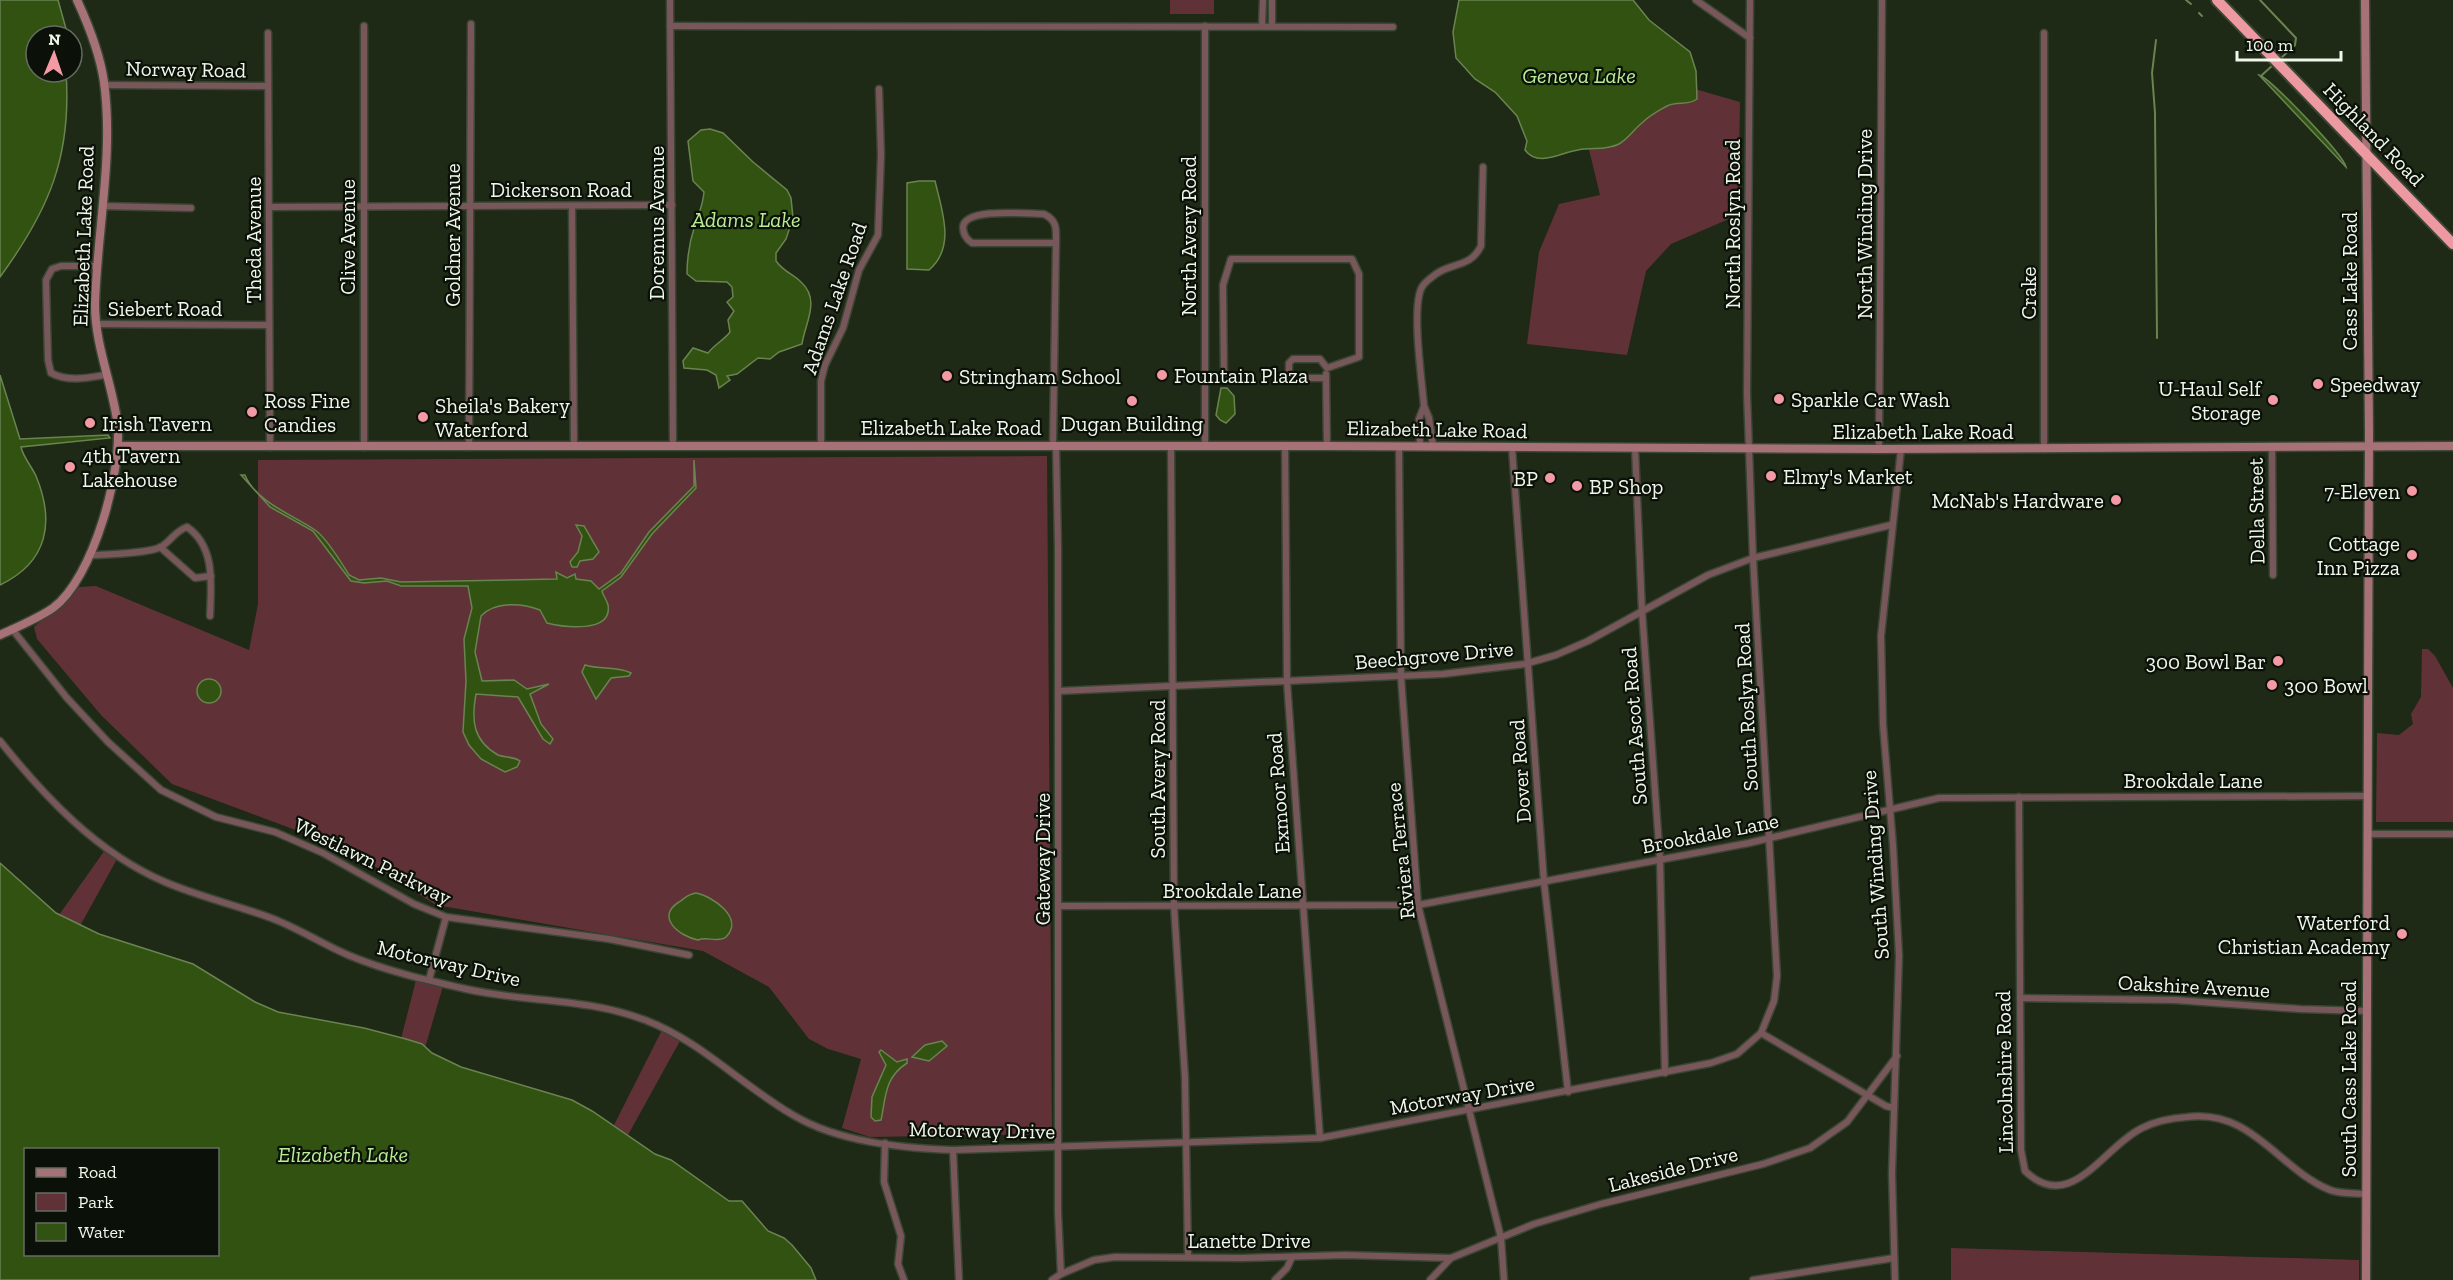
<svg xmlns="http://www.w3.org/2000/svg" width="2453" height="1280" viewBox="0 0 2453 1280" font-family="'Zilla Slab',serif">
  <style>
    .green { fill: #603238 }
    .water { fill: #315210; stroke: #6a8451; stroke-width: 1.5; fill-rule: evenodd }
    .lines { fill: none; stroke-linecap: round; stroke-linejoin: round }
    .stream { stroke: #6a8451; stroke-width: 2 }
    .street-casing { stroke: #3b4634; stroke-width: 9 }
    .secondary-casing { stroke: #3b4634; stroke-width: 11 }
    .highway-casing { stroke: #3b4634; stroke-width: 14 }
    .street { stroke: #78575a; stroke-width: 6 }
    .secondary { stroke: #a77277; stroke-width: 8 }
    .highway { stroke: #ec99a2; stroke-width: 10 }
    .poi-dot { fill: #f49aa4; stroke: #0b1008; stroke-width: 2 }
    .labels { text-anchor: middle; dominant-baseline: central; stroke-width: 4.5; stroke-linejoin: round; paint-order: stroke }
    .street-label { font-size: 21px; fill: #eff7ea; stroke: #0b1008 }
    .poi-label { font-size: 21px; fill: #eff7ea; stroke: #0b1008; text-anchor: start }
    .water-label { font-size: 22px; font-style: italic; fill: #b9ed93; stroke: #0b1008 }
  </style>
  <rect width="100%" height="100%" fill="#1e2916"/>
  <g class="green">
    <rect x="1170" y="0" width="44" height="14"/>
    <polygon points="1660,79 1740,102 1738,215 1671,244 1646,271 1627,355 1527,344 1539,252 1559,204 1600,195 1586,137"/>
    <polygon points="1047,456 1052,1134 870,1137 842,1128 861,1059 828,1049 809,1039 769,987 703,951 436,905 349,850 172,784 101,715 37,639 34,627 79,587 96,586 249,650 258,604 258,460"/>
    <polygon points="2422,649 2428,649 2435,656 2453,688 2453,822 2376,822 2377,733 2399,735 2413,724 2411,714 2421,697"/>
    <polygon points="105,850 117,859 80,926 59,915"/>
    <polygon points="416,980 443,986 425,1048 422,1044 401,1039"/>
    <polygon points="662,1030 681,1039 628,1135 614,1125"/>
    <polygon points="1951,1248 2359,1260 2359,1280 1951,1280"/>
  </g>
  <g class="water">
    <path d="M 0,0 L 58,0 L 68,36 L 36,36 L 36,72 L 66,72 C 72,156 49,210 0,277 Z"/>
    <path d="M 1459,0 L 1633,0 L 1649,20 L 1690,52 L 1696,71 L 1697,99 C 1688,106 1677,101 1667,106 C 1658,111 1650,115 1643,122 C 1634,129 1629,138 1619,144 C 1605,151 1592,147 1578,150 C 1562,152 1538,168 1525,150 L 1527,141 L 1517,116 L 1495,92 L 1475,79 L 1456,58 L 1453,32 Z"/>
    <path d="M 2259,75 C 2269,77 2343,154 2346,167 Z"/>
    <path d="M 710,129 L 723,133 L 753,162 L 787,190 L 791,198 L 793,218 L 786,239 L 776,253 L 776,261 C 784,272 793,274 801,282 C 821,300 805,323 802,344 L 779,352 L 770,359 L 758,358 L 737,374 L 727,376 L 730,380 L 719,388 L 716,375 L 707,370 L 684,368 L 683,361 L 693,348 L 708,353 C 715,344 724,340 730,332 L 728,320 L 734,311 L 727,302 L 733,297 L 732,287 L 727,282 L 696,281 L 687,274 C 687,258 690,240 695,225 C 699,213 703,205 704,192 L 693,181 L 688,141 L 701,130 Z"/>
    <path d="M 919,181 L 935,181 C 942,211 956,247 929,270 L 907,269 L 907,183 Z"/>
    <path d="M 0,375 L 20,439 L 108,435 L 110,438 L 21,447 C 23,457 32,467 36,476 C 55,522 48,562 0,585 Z"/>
    <polygon points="1221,388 1227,388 1234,396 1235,414 1226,423 1220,420 1216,415"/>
    <path d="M 694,460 L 696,488 L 652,534 L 621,577 L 602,591 C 603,596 607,600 608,605 C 613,634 563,627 547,623 L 540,610 C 522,603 495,601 481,616 L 475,652 L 482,681 L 514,680 L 527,689 L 549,684 L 530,694 L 541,724 L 553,739 L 550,744 L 543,739 L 518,697 L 476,694 C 471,720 473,741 498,755 C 505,758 513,756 520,761 L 517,767 L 505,772 L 481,759 L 469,745 L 463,732 L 466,681 L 464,639 L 472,608 L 468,586 L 401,586 L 387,581 L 364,583 L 351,581 L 313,531 L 270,507 L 241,475 L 245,475 C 256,502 293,515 315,530 C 327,538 341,562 349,575 L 359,580 L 381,578 L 401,582 L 557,579 L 556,572 L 567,578 L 575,574 L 576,579 L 591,581 L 599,589 L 621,573 L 649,532 L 694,486 Z"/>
    <polygon points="576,525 584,526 599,552 593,559 580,561 577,567 572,567 570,562 578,552 582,536"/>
    <path d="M 585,665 C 600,670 617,666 631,673 L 629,676 L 611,678 L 596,699 L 582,672 Z"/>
    <circle cx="209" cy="691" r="12"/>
    <path d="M 0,863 L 56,913 L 99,934 L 193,964 L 255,1002 L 278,1012 L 364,1028 L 406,1039 L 422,1044 L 432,1053 L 461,1067 L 572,1100 L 592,1111 L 655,1154 L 671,1160 L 729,1201 L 742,1201 L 768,1231 L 784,1238 L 792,1245 L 811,1268 L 816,1280 L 0,1280 ZM 26,1150 L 218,1150 L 218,1254 L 26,1254 Z"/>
    <path d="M 696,893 C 712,896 745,918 726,937 C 719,943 706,936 698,940 C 679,936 655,917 679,902 C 685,898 688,894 696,893 Z"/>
    <polygon points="942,1041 947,1046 929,1061 912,1057 925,1045"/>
    <path d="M 881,1050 L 897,1062 L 907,1059 L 907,1063 C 884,1078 886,1097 881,1120 L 875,1121 L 871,1117 L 872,1097 L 886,1065 L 879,1052 Z"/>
  </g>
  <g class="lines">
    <g class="stream">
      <polyline points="2186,0 2191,4"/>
      <polyline points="2260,0 2296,38 2295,45 2280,59"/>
      <polyline points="2199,13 2202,16"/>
      <polyline points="2156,40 2152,73 2155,113 2157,338"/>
      <polyline points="2262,75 2273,65"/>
    </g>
    <g class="street-casing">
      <g id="street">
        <polyline points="670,0 673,446"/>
        <polyline points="1272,0 1272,26"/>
        <polyline points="1696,0 1750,38"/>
        <polyline points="1750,0 1747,394 1753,558 1777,976 1774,1001 1761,1033"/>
        <polyline points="364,26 364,447"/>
        <polyline points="670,26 1393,27"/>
        <polyline points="1205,26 1205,446"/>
        <polyline points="1262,26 1263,0"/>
        <polyline points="268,33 270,447"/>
        <polyline points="104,85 268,86"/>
        <polyline points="102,206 191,208"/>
        <polyline points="572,206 574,446"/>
        <polyline points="270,207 672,205"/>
        <path d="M 97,266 L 61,266 L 52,269 L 46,280 L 48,360 L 51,373 C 68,382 87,378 105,375"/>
        <polyline points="96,324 269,325"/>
        <polyline points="1326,374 1327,446"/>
        <polyline points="1224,375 1223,285 1231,259 1352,259 1359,274 1359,357 1327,368 1320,359 1293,359 1289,363 1289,378 1326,378"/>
        <polyline points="821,445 821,381 825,365 843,328 859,270 878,235 881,155 879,89"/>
        <path d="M 1053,445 L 1056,243 C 1056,230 1058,221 1044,214 C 1028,214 965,207 963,227 C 963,234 966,239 972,243 L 1056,243"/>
        <polyline points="1056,445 1058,548 1058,1212 1061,1274"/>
        <polyline points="1285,445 1287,682 1320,1138"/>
        <polyline points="1171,446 1174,906 1185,1078 1188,1257"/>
        <polyline points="1399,446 1401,677 1418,905 1501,1238 1504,1280"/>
        <polyline points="1420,446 1419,419 1424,406"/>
        <path d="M 1433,446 L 1429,418 L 1424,406 C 1422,381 1411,306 1422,287 C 1425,282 1432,277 1436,274 C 1453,262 1470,268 1481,246 L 1483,167"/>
        <polyline points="2272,446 2273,575"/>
        <polyline points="469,447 471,24"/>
        <polyline points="1512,448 1544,882 1568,1092"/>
        <polyline points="1635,448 1642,611 1660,860 1665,1073"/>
        <polyline points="1879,449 1882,0"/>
        <polyline points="2044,449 2044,33"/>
        <polyline points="160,547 195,578 211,576"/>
        <path d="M 89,555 C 104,555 149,553 161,547 C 171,541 175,531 187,527 C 216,547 211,585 210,616"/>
        <polyline points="12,629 67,698 108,742 161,790 216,817 275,832 323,853 414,904 446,917 609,939 689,955"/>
        <polyline points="1059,691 1443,674 1525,664 1556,655 1588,641 1708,575 1753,558 1891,525"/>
        <path d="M 0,741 C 45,797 97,853 165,882 C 200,897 236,905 271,918 C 298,928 322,944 348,955 C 386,971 426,980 466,989 C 528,1003 584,997 645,1020 C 701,1041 741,1085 793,1115 C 838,1142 901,1148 953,1150 L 1320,1138 L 1711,1063 L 1737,1054 L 1761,1033 L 1886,1106 L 1894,1108"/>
        <path d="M 2019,797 L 2021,1150 L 2025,1171 C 2071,1215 2103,1147 2142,1128 C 2156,1121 2172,1118 2187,1117 C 2253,1109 2278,1169 2330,1190 C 2340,1194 2354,1193 2366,1194"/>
        <polyline points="2367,834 2453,834"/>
        <polyline points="1059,906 1418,905 1749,843 1939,798 2367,796"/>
        <polyline points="429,980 446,917"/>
        <polyline points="2020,998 2175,1000 2300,1009 2367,1011"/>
        <polyline points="885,1143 884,1182 901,1236 898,1264 904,1280"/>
        <polyline points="953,1150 959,1280"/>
        <polyline points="1052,1280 1061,1274 1094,1260 1115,1257 1242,1258 1345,1255 1451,1258"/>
        <polyline points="1275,1280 1287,1268 1292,1257"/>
        <polyline points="1430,1280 1451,1258 1534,1224 1601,1204 1763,1164 1810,1148 1847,1122 1897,1056"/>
        <polyline points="1753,1280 1894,1258"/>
        <polyline points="1895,1280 1892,1174 1899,956 1893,845 1883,725 1881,636 1901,449"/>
      </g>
    </g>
    <g class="secondary-casing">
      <g id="secondary">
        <polyline points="2365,0 2369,433 2366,1280"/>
        <polyline points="119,446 1327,446 1879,449 2453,446"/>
        <path d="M 0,635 C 17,627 37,619 53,608 C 93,579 124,468 117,420 C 111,380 95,345 95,304 C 97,231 114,155 104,82 C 100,54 89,26 77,0"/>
      </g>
    </g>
    <g class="highway-casing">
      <polyline id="highway" points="2217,0 2453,244"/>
    </g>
    <use href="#street" class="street"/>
    <use href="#secondary" class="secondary"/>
    <use href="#highway" class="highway"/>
  </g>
  <g class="poi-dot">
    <circle cx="1162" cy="375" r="6"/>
    <circle cx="947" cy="376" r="6"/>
    <circle cx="2318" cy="384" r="6"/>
    <circle cx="1779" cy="399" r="6"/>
    <circle cx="2273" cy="400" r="6"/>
    <circle cx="1132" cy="401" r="6"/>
    <circle cx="252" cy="412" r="6"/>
    <circle cx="423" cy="417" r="6"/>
    <circle cx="90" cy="423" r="6"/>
    <circle cx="70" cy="467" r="6"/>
    <circle cx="1771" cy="476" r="6"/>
    <circle cx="1550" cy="478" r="6"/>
    <circle cx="1577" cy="486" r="6"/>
    <circle cx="2412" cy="491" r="6"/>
    <circle cx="2116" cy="500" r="6"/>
    <circle cx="2412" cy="555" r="6"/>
    <circle cx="2278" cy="661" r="6"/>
    <circle cx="2272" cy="685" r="6"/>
    <circle cx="2402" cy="934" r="6"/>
  </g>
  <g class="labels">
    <g class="street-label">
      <text transform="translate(186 69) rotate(1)">Norway Road</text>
      <text transform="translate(2374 134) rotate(46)">Highland Road</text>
      <text x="561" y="189">Dickerson Road</text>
      <text transform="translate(656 223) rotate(-90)">Doremus Avenue</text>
      <text transform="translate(1732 224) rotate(-90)">North Roslyn Road</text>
      <text transform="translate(1864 224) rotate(-90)">North Winding Drive</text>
      <text transform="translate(452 235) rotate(-90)">Goldner Avenue</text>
      <text transform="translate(83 236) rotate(-88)">Elizabeth Lake Road</text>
      <text transform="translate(1188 236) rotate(-90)">North Avery Road</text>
      <text transform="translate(347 237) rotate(-90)">Clive Avenue</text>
      <text transform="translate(253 240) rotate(-90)">Theda Avenue</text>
      <text transform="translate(2349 281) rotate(-90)">Cass Lake Road</text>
      <text transform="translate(2028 293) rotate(-90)">Crake</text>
      <text transform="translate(834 298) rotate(-71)">Adams Lake Road</text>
      <text x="165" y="308">Siebert Road</text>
      <text x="951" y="427">Elizabeth Lake Road</text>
      <text transform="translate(1437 429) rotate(1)">Elizabeth Lake Road</text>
      <text x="1923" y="431">Elizabeth Lake Road</text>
      <text transform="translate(2256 511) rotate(-91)">Della Street</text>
      <text transform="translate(1434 655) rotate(-5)">Beechgrove Drive</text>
      <text transform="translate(1746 707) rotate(-93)">South Roslyn Road</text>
      <text transform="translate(1634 726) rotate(-94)">South Ascot Road</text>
      <text transform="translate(1520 771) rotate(-94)">Dover Road</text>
      <text transform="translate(1157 779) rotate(-90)">South Avery Road</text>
      <text x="2193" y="780">Brookdale Lane</text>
      <text transform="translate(1278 793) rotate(-94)">Exmoor Road</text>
      <text transform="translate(1710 833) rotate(-11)">Brookdale Lane</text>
      <text transform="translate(1400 851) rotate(-96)">Riviera Terrace</text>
      <text transform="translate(1042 859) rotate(-90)">Gateway Drive</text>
      <text transform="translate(373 861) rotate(26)">Westlawn Parkway</text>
      <text transform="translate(1875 865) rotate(-94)">South Winding Drive</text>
      <text x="1232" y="890">Brookdale Lane</text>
      <text transform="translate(449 963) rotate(13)">Motorway Drive</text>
      <text transform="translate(2194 986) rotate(3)">Oakshire Avenue</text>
      <text transform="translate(2004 1072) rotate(-91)">Lincolnshire Road</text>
      <text transform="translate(2348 1079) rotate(-90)">South Cass Lake Road</text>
      <text transform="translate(1462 1095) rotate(-10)">Motorway Drive</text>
      <text transform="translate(982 1130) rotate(1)">Motorway Drive</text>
      <text transform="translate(1673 1169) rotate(-14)">Lakeside Drive</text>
      <text x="1249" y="1240">Lanette Drive</text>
    </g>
    <g class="poi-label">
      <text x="1174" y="375">Fountain Plaza</text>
      <text x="959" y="376">Stringham School</text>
      <text x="2330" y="384">Speedway</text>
      <text x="2261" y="388" text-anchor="end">U-Haul Self<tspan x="2261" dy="24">Storage</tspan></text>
      <text x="1791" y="399">Sparkle Car Wash</text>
      <text x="264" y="400">Ross Fine<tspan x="264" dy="24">Candies</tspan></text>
      <text x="435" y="405">Sheila's Bakery<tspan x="435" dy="24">Waterford</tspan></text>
      <text x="102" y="423">Irish Tavern</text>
      <text x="1132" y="423" text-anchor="middle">Dugan Building</text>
      <text x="82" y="455">4th Tavern<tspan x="82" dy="24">Lakehouse</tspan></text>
      <text x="1783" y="476">Elmy's Market</text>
      <text x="1538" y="478" text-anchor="end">BP</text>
      <text x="1589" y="486">BP Shop</text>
      <text x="2400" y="491" text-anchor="end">7-Eleven</text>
      <text x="2104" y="500" text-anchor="end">McNab's Hardware</text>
      <text x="2400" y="543" text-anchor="end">Cottage<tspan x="2400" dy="24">Inn Pizza</tspan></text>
      <text x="2266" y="661" text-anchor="end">300 Bowl Bar</text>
      <text x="2284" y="685">300 Bowl</text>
      <text x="2390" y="922" text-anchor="end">Waterford<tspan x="2390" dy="24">Christian Academy</tspan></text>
    </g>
    <g class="water-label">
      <text x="1579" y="75">Geneva Lake</text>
      <text x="746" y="219">Adams Lake</text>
      <text x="343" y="1154">Elizabeth Lake</text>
    </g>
  </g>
  <rect x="24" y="1148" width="195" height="108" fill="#0b1008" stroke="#666c62" stroke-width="1.5"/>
  <rect x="36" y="1168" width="30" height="9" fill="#a77277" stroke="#666c62" stroke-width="1.5"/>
  <text x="78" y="1178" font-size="18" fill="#eff7ea">Road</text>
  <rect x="36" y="1193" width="30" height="18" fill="#603238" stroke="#666c62" stroke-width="1.5"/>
  <text x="78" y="1208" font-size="18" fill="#eff7ea">Park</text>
  <rect x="36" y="1223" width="30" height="18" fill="#315210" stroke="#666c62" stroke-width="1.5"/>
  <text x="78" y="1238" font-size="18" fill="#eff7ea">Water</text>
  <g transform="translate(54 54) rotate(2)"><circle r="28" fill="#0b1008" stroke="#666c62" stroke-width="1.5"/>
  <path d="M0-4.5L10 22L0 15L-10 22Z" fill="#f49aa4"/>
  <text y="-9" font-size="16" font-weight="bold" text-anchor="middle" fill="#eff7ea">N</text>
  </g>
  <path d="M2237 51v9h104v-9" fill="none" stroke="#eff7ea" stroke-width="3"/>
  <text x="2246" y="51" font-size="18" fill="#eff7ea" stroke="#0b1008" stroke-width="4.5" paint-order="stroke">100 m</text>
</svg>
